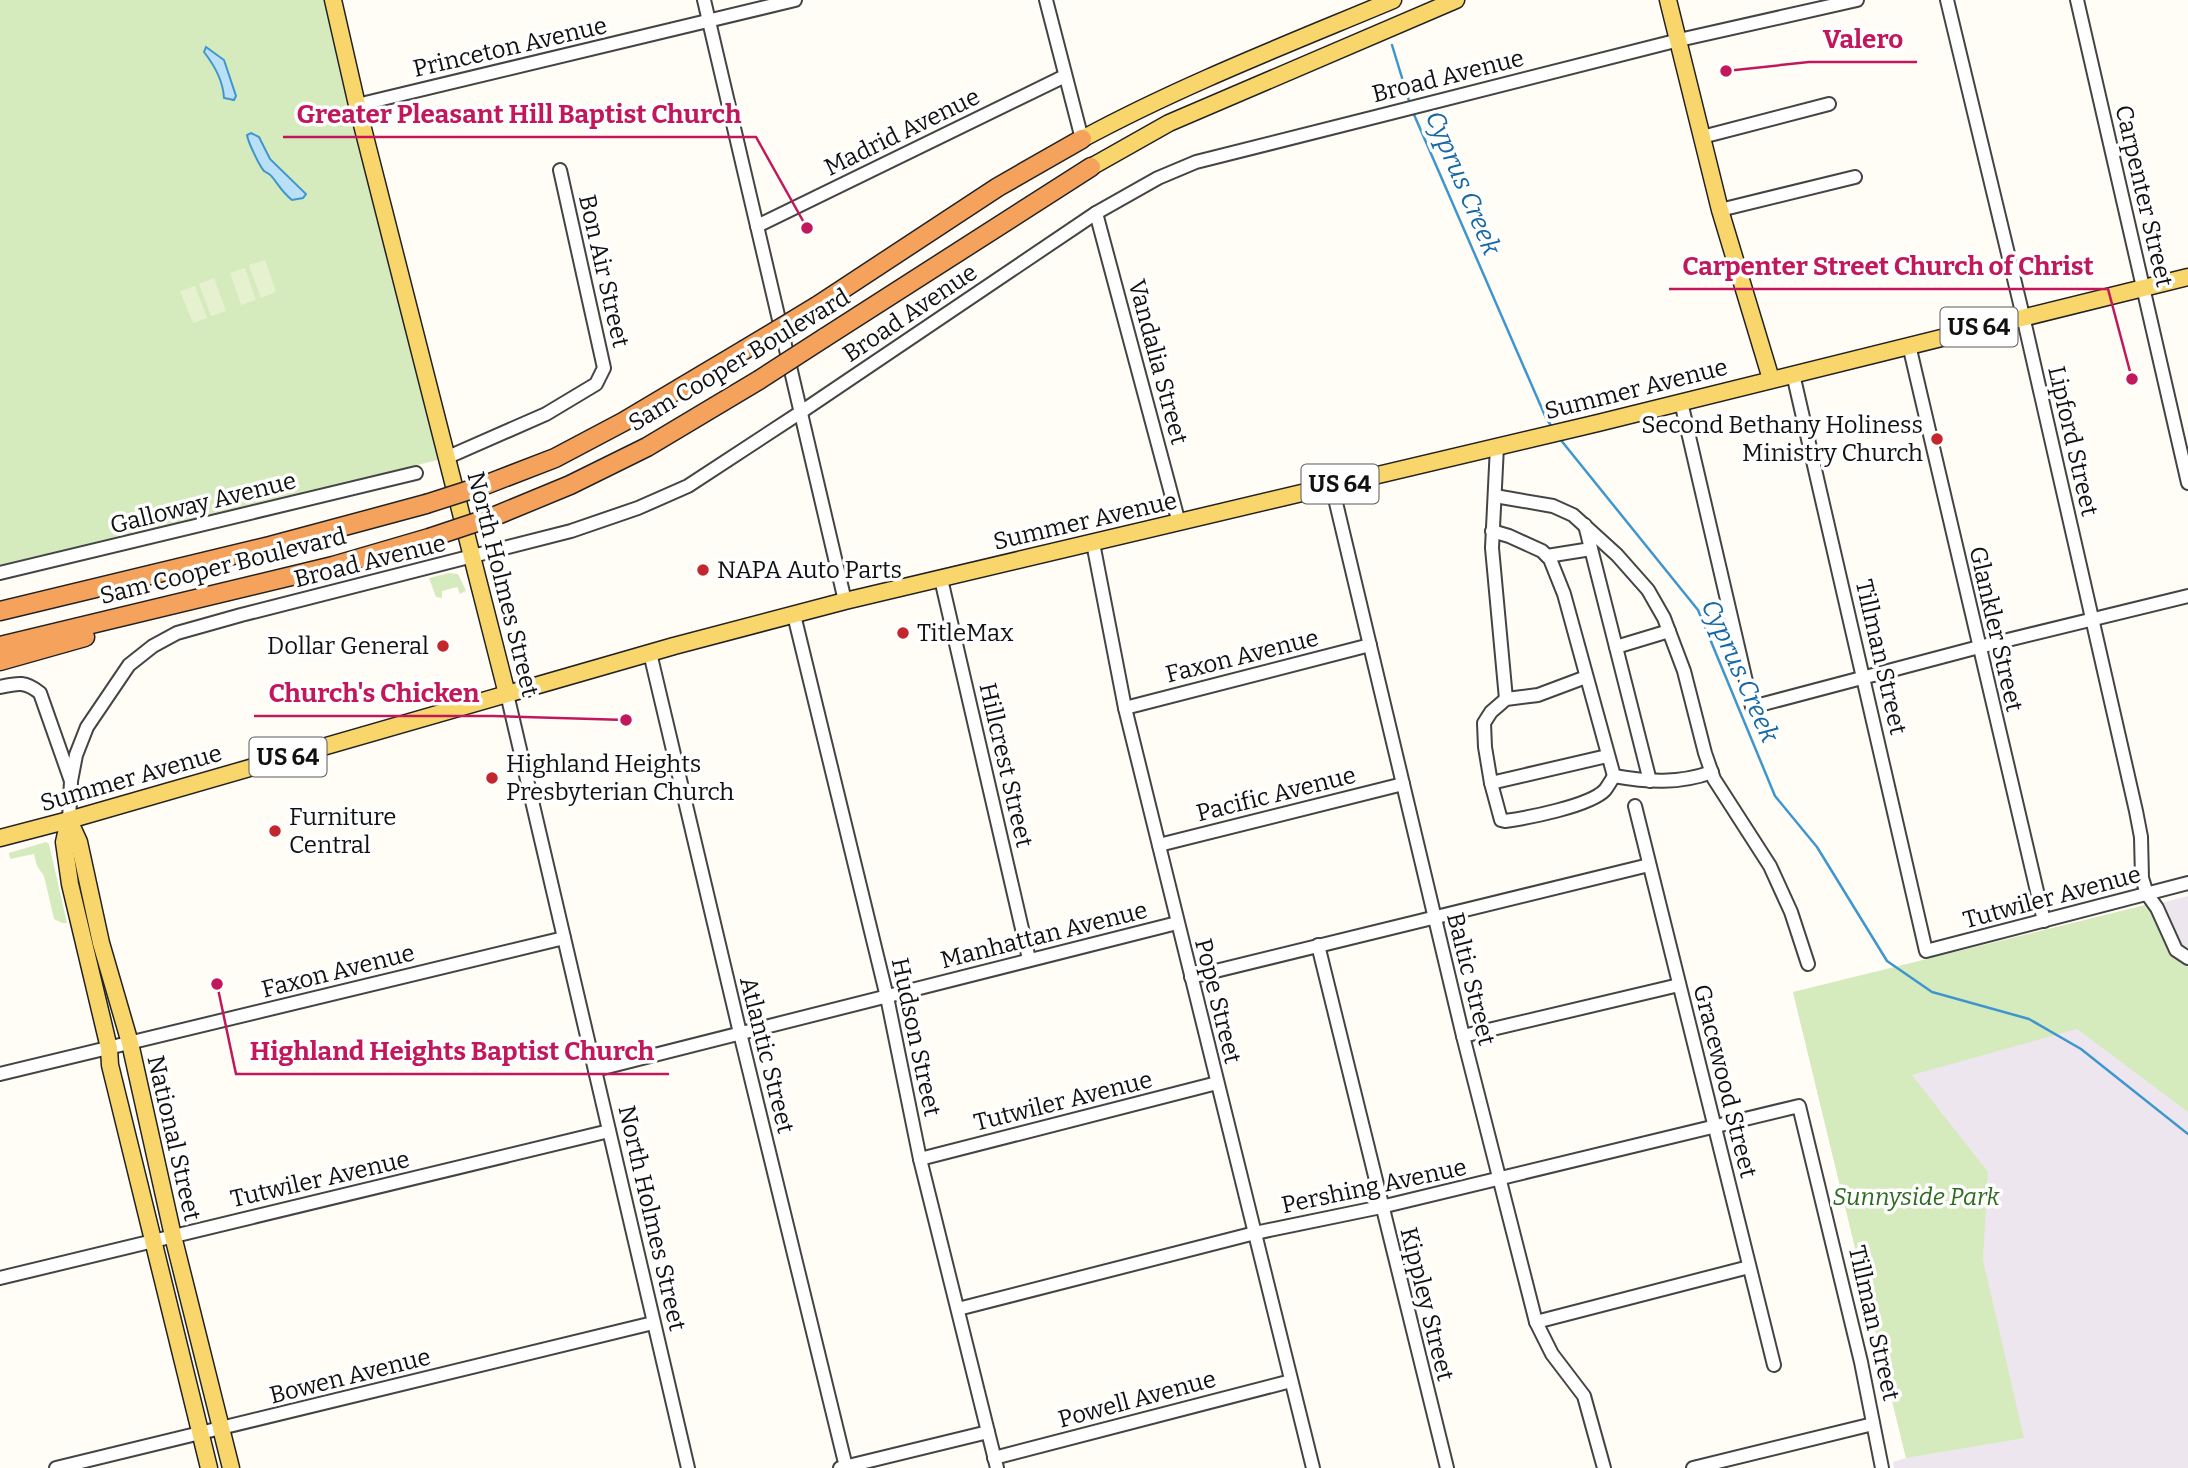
<svg xmlns="http://www.w3.org/2000/svg" width="2188" height="1468" viewBox="0 0 2188 1468" font-family="Bitter,serif">
  <style>
    .industrial { fill: #eee6ef }
    .green { fill: #d5ebbd }
    .pitch { fill: #e6f2cf }
    .water { fill: #b9e0f7; stroke: #3f96cf; stroke-width: 2 }
    .lines { fill: none; stroke-linecap: round; stroke-linejoin: round }
    .stream { stroke: #3f96cf; stroke-width: 2.5 }
    .minor-casing { stroke: #444; stroke-width: 16 }
    .major-casing { stroke: #222; stroke-width: 19 }
    .highway-casing { stroke: #222; stroke-width: 21 }
    .minor { stroke: #fff; stroke-width: 12 }
    .major { stroke: #f9d66b; stroke-width: 16 }
    .highway { stroke: #f5a25d; stroke-width: 18 }
    .highway-bridge-casing { stroke: #222; stroke-width: 21; stroke-linecap: butt }
    .highway-bridge { stroke: #f5a25d; stroke-width: 18 }
    .poi-dot { fill: #c4262e; stroke: #fff; stroke-width: 2.5 }
    .labels { text-anchor: middle; dominant-baseline: central; stroke-width: 7; stroke-linejoin: round; paint-order: stroke }
    .shield { fill: #fff; stroke: #585858; stroke-width: 2 }
    .shield-label { font-size: 23px; font-weight: bold; fill: #111 }
    .street-label { font-size: 24px; fill: #111; stroke: #fff }
    .poi-label { font-size: 24px; fill: #111; stroke: #fff; text-anchor: start }
    .park-label { font-size: 24px; font-style: italic; fill: #2f6b1f; stroke: #fff }
    .water-label { font-size: 26px; font-style: italic; fill: #1768a6; stroke: #fff }
    .leader { fill: none; stroke: #c2185b; stroke-width: 2.5 }
    .callout-dot { fill: #c2185b; stroke: #fff; stroke-width: 2.5 }
    .callout-label { font-size: 26px; text-anchor: middle; font-weight: bold; fill: #c2185b; stroke: #fff; stroke-width: 7; stroke-linejoin: round; paint-order: stroke }
  </style>
  <rect width="100%" height="100%" fill="#fffdf5"/>
  <polygon class="industrial" points="2188,896 2188,1468 1894,1468 1893,1462 1906,1458 1793,992 1881,975"/>
  <g class="green">
    <polygon points="0,0 328,0 438,460 0,566"/>
    <polygon points="449,573 458,574 466,591 460,594 457,587 442,591 442,598 436,597 429,578"/>
    <polygon points="46,842 49,844 67,923 62,923 54,919 44,876 37,866 34,854 10,859 9,853"/>
    <polygon points="2153,903 2188,958 2188,1112 2077,1029 1912,1075 1988,1172 1983,1260 2024,1438 1906,1458 1793,992"/>
  </g>
  <g class="pitch">
    <polygon points="265,260 276,292 261,298 249,265"/>
    <polygon points="245,268 256,300 241,305 230,273"/>
    <polygon points="214,278 226,311 211,316 199,284"/>
    <polygon points="195,286 207,318 193,323 180,291"/>
  </g>
  <g class="water">
    <path d="M 206,47 L 224,60 L 236,96 L 234,100 L 224,98 C 223,80 215,66 204,52 Z"/>
    <path d="M 251,133 L 259,137 L 270,159 L 306,194 L 303,198 L 292,200 C 284,194 279,186 273,178 C 270,173 268,174 264,171 C 259,165 248,142 247,135 Z"/>
  </g>
  <g class="lines">
    <g class="stream">
      <polyline points="1392,45 1410,104"/>
      <polyline points="1412,110 1546,418 1552,427"/>
      <polyline points="1560,439 1698,610 1775,796 1817,847 1887,961 1932,992 2029,1019 2081,1049 2188,1134"/>
    </g>
    <g class="minor-casing">
      <g id="minor">
        <polyline points="704,0 845,601"/>
        <polyline points="1046,0 1082,139"/>
        <polyline points="1947,0 2023,316 2136,811 2141,837 2142,878 2147,894 2157,908 2176,950 2188,958"/>
        <polyline points="2077,0 2188,483"/>
        <polyline points="357,105 795,0"/>
        <polyline points="1702,137 1829,104"/>
        <polyline points="1720,210 1855,177"/>
        <polyline points="1096,213 1179,523"/>
        <polyline points="757,226 1065,76"/>
        <polyline points="1909,345 2044,921"/>
        <polyline points="1793,374 1926,951 2188,883"/>
        <polyline points="1681,402 1752,707 1979,647 2188,596"/>
        <polyline points="1497,446 1492,548 1506,699"/>
        <polyline points="448,457 546,414 596,384 604,368 560,170"/>
        <polyline points="1332,486 1463,1036 1536,1322 1552,1354 1584,1396 1604,1468"/>
        <polyline points="1495,496 1553,506 1573,515 1617,555 1648,590 1664,618 1684,671 1705,753 1714,779 1770,866 1791,912 1808,964"/>
        <polyline points="1585,525 1650,781"/>
        <polyline points="1492,531 1509,536 1542,551 1550,559 1564,594 1614,776"/>
        <polyline points="1093,543 1125,708 1313,1468"/>
        <polyline points="1547,556 1591,549"/>
        <polyline points="0,573 416,473"/>
        <polyline points="941,579 1029,959"/>
        <polyline points="794,615 887,997 920,1159 997,1468"/>
        <polyline points="1616,647 1669,631"/>
        <polyline points="650,653 740,1033 846,1467"/>
        <polyline points="1586,677 1538,695 1506,699 1491,712 1484,723 1485,747 1491,783 1607,756"/>
        <path d="M 0,687 C 18,683 25,681 40,693 L 71,781 L 69,820"/>
        <polyline points="507,694 688,1468"/>
        <polyline points="1125,708 1370,645"/>
        <path d="M 1614,776 C 1648,782 1679,784 1712,772"/>
        <polyline points="71,781 76,755 87,727 129,665 153,646 177,633 241,615 571,531 638,508 688,486 801,412 1096,213 1158,178 1196,162 1379,116 1679,40 1857,0"/>
        <path d="M 1491,783 L 1501,820 L 1505,821 C 1527,818 1590,806 1605,790 C 1608,786 1611,781 1614,776"/>
        <polyline points="1635,806 1774,1365"/>
        <polyline points="1159,845 1403,784"/>
        <polyline points="1318,945 1447,1468"/>
        <polyline points="1191,977 1649,865"/>
        <polyline points="1463,1036 1679,985"/>
        <polyline points="595,1070 1177,923"/>
        <polyline points="0,1074 564,938"/>
        <polyline points="920,1159 1217,1083"/>
        <polyline points="0,1278 609,1131"/>
        <polyline points="958,1309 1255,1233 1381,1207 1799,1106 1861,1362 1882,1468"/>
        <polyline points="1536,1322 1749,1267"/>
        <polyline points="994,1458 1291,1381"/>
        <polyline points="56,1468 653,1323"/>
        <polyline points="840,1468 988,1432"/>
        <polyline points="1693,1468 1873,1424"/>
      </g>
    </g>
    <g class="major-casing">
      <g id="major">
        <polyline points="333,0 357,105 507,694"/>
        <polyline points="1668,0 1720,210 1771,379"/>
        <path d="M 1082,139 C 1182,85 1288,44 1393,0"/>
        <polyline points="1091,167 1169,123 1456,0"/>
        <polyline points="69,820 79,842 101,943 130,1043 173,1236 231,1468"/>
        <polyline points="69,820 64,842 70,884 109,1048 110,1065 209,1468"/>
        <polyline points="0,838 69,820 674,646 845,601 1598,423 2188,277"/>
      </g>
    </g>
    <g class="highway-casing">
      <g id="highway">
        <polyline points="817,306 998,187 1082,139"/>
        <polyline points="824,338 1091,167"/>
        <polyline points="485,485 555,458 623,422 744,350"/>
        <polyline points="495,516 570,485 647,447 759,380"/>
        <polyline points="0,611 270,546 426,504"/>
        <polyline points="0,646 333,566 429,538"/>
        <polyline points="0,661 85,637"/>
      </g>
    </g>
    <use href="#minor" class="minor"/>
    <use href="#major" class="major"/>
    <use href="#highway" class="highway"/>
    <g class="highway-bridge-casing">
      <g id="highway-bridge">
        <polyline points="744,350 817,306"/>
        <polyline points="759,380 824,338"/>
        <polyline points="426,504 485,485"/>
        <polyline points="429,538 495,516"/>
      </g>
    </g>
    <use href="#highway-bridge" class="highway-bridge"/>
  </g>
  <g class="poi-dot">
    <circle cx="1937" cy="439" r="7"/>
    <circle cx="703" cy="570" r="7"/>
    <circle cx="903" cy="633" r="7"/>
    <circle cx="443" cy="646" r="7"/>
    <circle cx="492" cy="778" r="7"/>
    <circle cx="275" cy="831" r="7"/>
  </g>
  <g class="labels">
    <g class="shield">
      <rect x="1940.5" y="307.5" width="77" height="39" rx="5"/>
      <rect x="1301.5" y="464.5" width="77" height="39" rx="5"/>
      <rect x="249.5" y="737.5" width="77" height="39" rx="5"/>
    </g>
    <g class="shield-label">
      <text x="1979" y="327">US 64</text>
      <text x="1340" y="484">US 64</text>
      <text x="288" y="757">US 64</text>
    </g>
    <g class="street-label">
      <text transform="translate(510 47) rotate(-13)">Princeton Avenue</text>
      <text transform="translate(1448 76) rotate(-14)">Broad Avenue</text>
      <text transform="translate(902 132) rotate(-26)">Madrid Avenue</text>
      <text transform="translate(2144 196) rotate(77)">Carpenter Street</text>
      <text transform="translate(604 271) rotate(77)">Bon Air Street</text>
      <text transform="translate(910 313) rotate(-34)">Broad Avenue</text>
      <text transform="translate(739 360) rotate(-31)">Sam Cooper Boulevard</text>
      <text transform="translate(1158 362) rotate(75)">Vandalia Street</text>
      <text transform="translate(1636 389) rotate(-14)">Summer Avenue</text>
      <text transform="translate(2073 441) rotate(77)">Lipford Street</text>
      <text transform="translate(203 503) rotate(-14)">Galloway Avenue</text>
      <text transform="translate(1085 521) rotate(-13)">Summer Avenue</text>
      <text transform="translate(370 561) rotate(-14)">Broad Avenue</text>
      <text transform="translate(223 566) rotate(-14)">Sam Cooper Boulevard</text>
      <text transform="translate(503 584) rotate(76)">North Holmes Street</text>
      <text transform="translate(1996 629) rotate(77)">Glankler Street</text>
      <text transform="translate(1242 656) rotate(-14)">Faxon Avenue</text>
      <text transform="translate(1881 657) rotate(77)">Tillman Street</text>
      <text transform="translate(1006 765) rotate(77)">Hillcrest Street</text>
      <text transform="translate(131 778) rotate(-16)">Summer Avenue</text>
      <text transform="translate(1276 794) rotate(-14)">Pacific Avenue</text>
      <text transform="translate(2052 897) rotate(-15)">Tutwiler Avenue</text>
      <text transform="translate(1044 935) rotate(-14)">Manhattan Avenue</text>
      <text transform="translate(338 971) rotate(-14)">Faxon Avenue</text>
      <text transform="translate(1471 979) rotate(76)">Baltic Street</text>
      <text transform="translate(1218 1001) rotate(76)">Pope Street</text>
      <text transform="translate(916 1037) rotate(78)">Hudson Street</text>
      <text transform="translate(767 1055) rotate(76)">Atlantic Street</text>
      <text transform="translate(1725 1081) rotate(76)">Gracewood Street</text>
      <text transform="translate(1063 1101) rotate(-14)">Tutwiler Avenue</text>
      <text transform="translate(174 1138) rotate(77)">National Street</text>
      <text transform="translate(320 1179) rotate(-13)">Tutwiler Avenue</text>
      <text transform="translate(1374 1186) rotate(-12)">Pershing Avenue</text>
      <text transform="translate(652 1218) rotate(77)">North Holmes Street</text>
      <text transform="translate(1427 1304) rotate(76)">Kippley Street</text>
      <text transform="translate(1874 1323) rotate(77)">Tillman Street</text>
      <text transform="translate(350 1376) rotate(-14)">Bowen Avenue</text>
      <text transform="translate(1137 1399) rotate(-15)">Powell Avenue</text>
    </g>
    <g class="poi-label">
      <text x="1923" y="425" text-anchor="end">Second Bethany Holiness<tspan x="1923" dy="28">Ministry Church</tspan></text>
      <text x="717" y="570">NAPA Auto Parts</text>
      <text x="917" y="633">TitleMax</text>
      <text x="429" y="646" text-anchor="end">Dollar General</text>
      <text x="506" y="764">Highland Heights<tspan x="506" dy="28">Presbyterian Church</tspan></text>
      <text x="289" y="817">Furniture<tspan x="289" dy="28">Central</tspan></text>
    </g>
    <g class="park-label">
      <text x="1916" y="1197">Sunnyside Park</text>
    </g>
    <g class="water-label">
      <text transform="translate(1463 183) rotate(67)">Cyprus Creek</text>
      <text transform="translate(1740 671) rotate(66)">Cyprus Creek</text>
    </g>
  </g>
  <path class="leader" d="M1726 71L1809 62H1917M807 228L756 137H283M2132 379L2108 289H1669M626 720L493 716H254M217 984L236 1074H669"/>
  <g class="callout-dot">
    <circle cx="1726" cy="71" r="7"/>
    <circle cx="807" cy="228" r="7"/>
    <circle cx="2132" cy="379" r="7"/>
    <circle cx="626" cy="720" r="7"/>
    <circle cx="217" cy="984" r="7"/>
  </g>
  <g class="callout-label">
    <text x="1863" y="48">Valero</text>
    <text x="519" y="123">Greater Pleasant Hill Baptist Church</text>
    <text x="1888" y="275">Carpenter Street Church of Christ</text>
    <text x="374" y="702">Church's Chicken</text>
    <text x="452" y="1060">Highland Heights Baptist Church</text>
  </g>
</svg>
